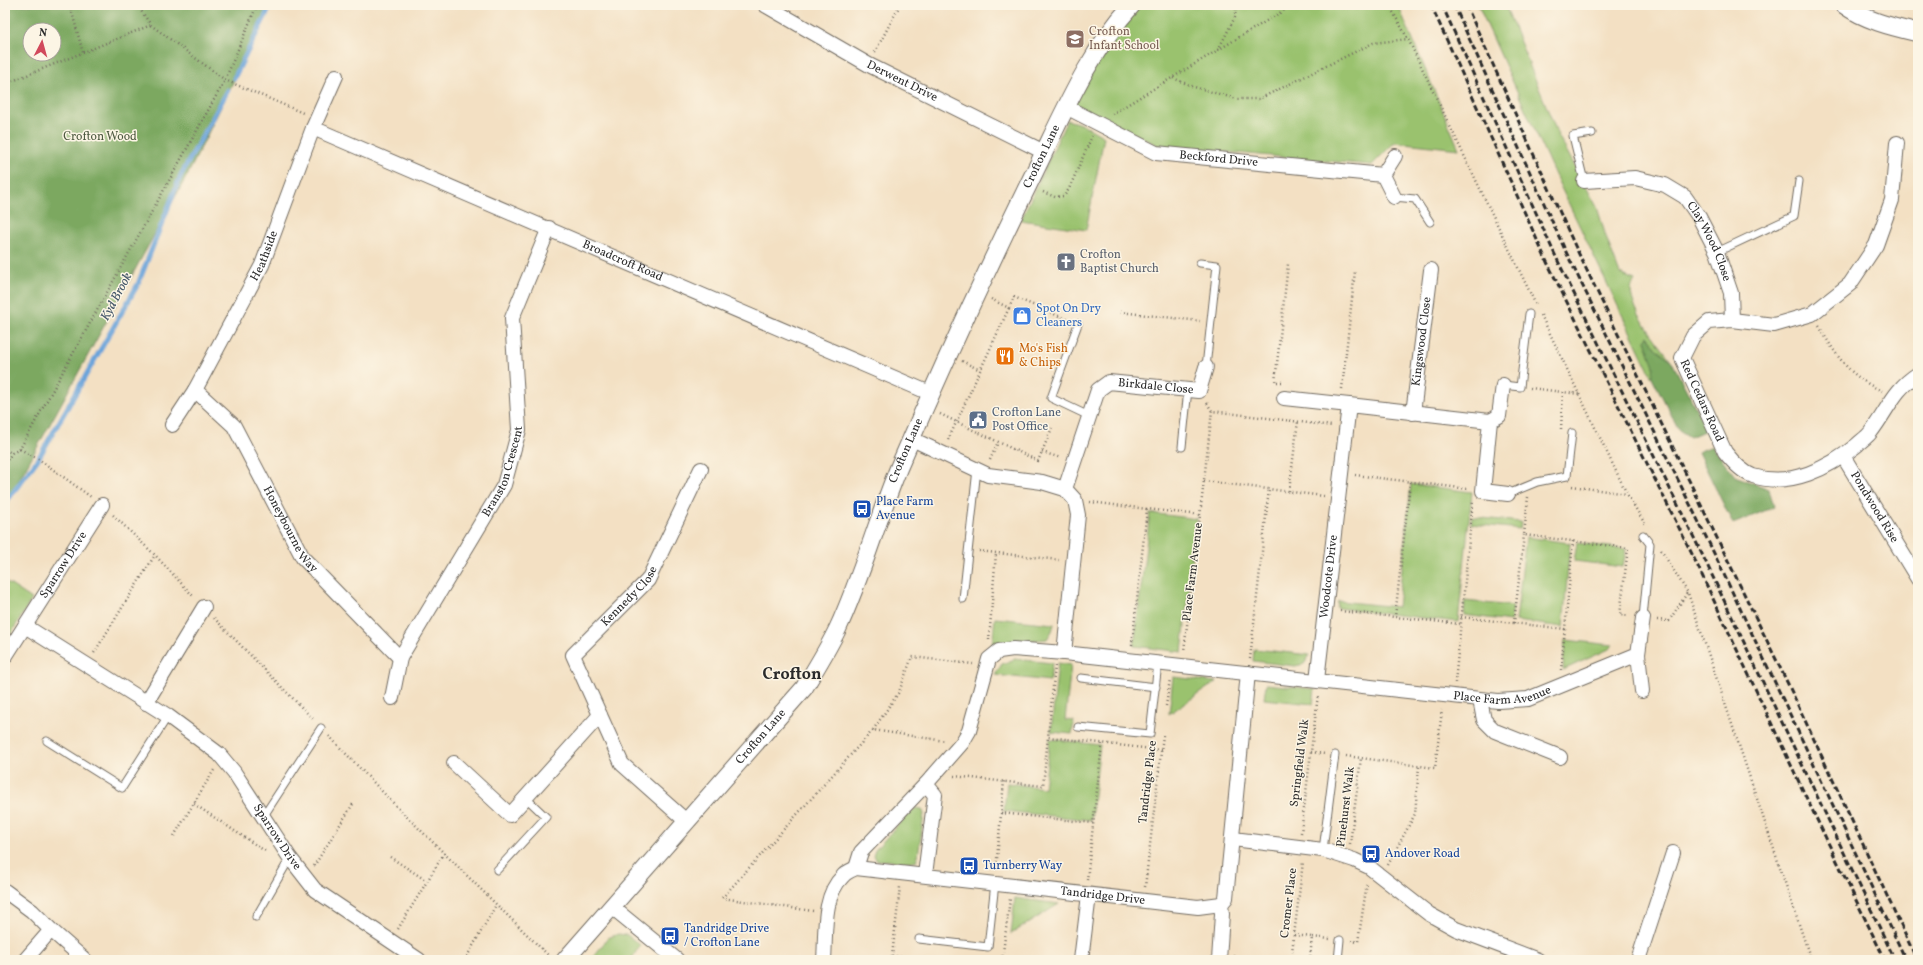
<svg xmlns="http://www.w3.org/2000/svg" width="1923" height="965" viewBox="0 0 1923 965" font-family="Vollkorn,serif">
  <style>
    .green { fill: #9ac26e; stroke: #62764c }
    .forest { fill: #7ba861; stroke: #536a46; fill-rule: evenodd }
    .lines { fill: none; stroke-linecap: round; stroke-linejoin: round }
    .stream { stroke: #6ca4da; stroke-width: 5 }
    .service-casing { stroke: #716a60; stroke-width: 9 }
    .minor-casing { stroke: #716a60; stroke-width: 16 }
    .tertiary-casing { stroke: #716a60; stroke-width: 19 }
    .path { stroke: #716a60; stroke-width: 2.5; stroke-dasharray: 1 3; stroke-linecap: butt }
    .service { stroke: #fff; stroke-width: 7 }
    .minor { stroke: #fff; stroke-width: 14 }
    .tertiary { stroke: #fff; stroke-width: 17 }
    .rail { stroke: #2b2b2b; stroke-width: 3; stroke-dasharray: 6 3; stroke-linecap: butt }
    .labels { text-anchor: middle; dominant-baseline: central; stroke-width: 3; stroke-linejoin: round; paint-order: stroke }
    .education-label { font-size: 12px; fill: #785e54; stroke: #fcf5e5; text-anchor: start }
    .street-label { font-size: 12px; fill: #2b2b2b; stroke: #fcf5e5 }
    .park-label { font-size: 12px; fill: #4c583f; stroke: #fcf5e5 }
    .worship-label { font-size: 12px; fill: #5b616d; stroke: #fcf5e5; text-anchor: start }
    .shop-label { font-size: 12px; fill: #366cbe; stroke: #fcf5e5; text-anchor: start }
    .food-label { font-size: 12px; fill: #c56008; stroke: #fcf5e5; text-anchor: start }
    .service-label { font-size: 12px; fill: #4e5e75; stroke: #fcf5e5; text-anchor: start }
    .transit-label { font-size: 12px; fill: #164399; stroke: #fcf5e5; text-anchor: start }
    .water-label { font-size: 13px; font-style: italic; fill: #425568; stroke: #fcf5e5 }
    .district-label { font-size: 16px; font-weight: bold; fill: #2b2b2b; stroke: #fcf5e5 }
  </style>
  <rect width="100%" height="100%" fill="#fcf5e5"/>
  <filter id="ink" filterUnits="userSpaceOnUse"><feTurbulence type="fractalNoise" baseFrequency=".025" numOctaves="2"/><feDisplacementMap in="SourceGraphic" scale="8" xChannelSelector="R" yChannelSelector="G"/><feConvolveMatrix kernelMatrix="1 2 1 2 8 2 1 2 1" color-interpolation-filters="sRGB"/></filter>
  <filter id="wash" filterUnits="userSpaceOnUse"><feTurbulence type="fractalNoise" baseFrequency=".012" numOctaves="4" result="noise"/><feDisplacementMap in="SourceGraphic" scale="16" xChannelSelector="R" yChannelSelector="G"/><feGaussianBlur stdDeviation="0.9" result="paint"/><feColorMatrix in="noise" values="0 0 0 0 0 0 0 0 0 0 0 0 0 0 0 0 0 1.4 0 .05"/><feComposite in="paint" operator="in"/></filter>
  <g filter="url(#wash)">
    <rect width="100%" height="100%" fill="#f3e0c3"/>
    <g class="green">
      <polygon points="1140,5 1398,5 1459,149 1395,142 1372,165 1159,146 1074,104 1105,41"/>
      <path d="M 1478,5 L 1505,5 L 1558,135 L 1597,207 L 1607,240 L 1620,274 L 1635,280 C 1633,283 1631,288 1631,291 C 1632,312 1658,342 1670,359 L 1652,377 L 1554,173 Z"/>
      <polygon points="1067,120 1084,125 1104,137 1086,230 1021,220"/>
      <polygon points="1411,484 1472,492 1458,622 1337,608 1338,601 1398,607"/>
      <polygon points="1150,513 1197,519 1182,652 1134,646"/>
      <polygon points="1472,517 1521,522 1520,529 1471,524"/>
      <polygon points="1526,537 1570,543 1563,627 1516,621"/>
      <polygon points="1577,543 1626,549 1623,567 1574,561"/>
      <polygon points="5,581 32,599 7,640 5,639"/>
      <polygon points="1465,601 1513,606 1511,621 1464,615"/>
      <path d="M 995,618 L 1054,624 L 1052,631 L 1047,639 C 1026,642 1014,637 992,646 Z"/>
      <polygon points="1565,640 1613,645 1609,649 1563,670"/>
      <polygon points="1254,649 1310,655 1304,664 1295,666 1253,661"/>
      <polygon points="1015,659 1052,663 1050,681 995,675 1002,664"/>
      <polygon points="1058,663 1071,665 1065,720 1074,721 1072,734 1051,732"/>
      <polygon points="1173,677 1216,682 1169,714"/>
      <polygon points="1266,684 1315,689 1313,704 1264,699"/>
      <polygon points="1050,739 1100,745 1091,820 1004,811 1007,783 1044,788"/>
      <polygon points="916,808 922,809 924,814 918,856 916,861 906,862 876,860 873,856 875,850 908,814"/>
      <polygon points="1015,898 1059,904 1011,934"/>
      <polygon points="618,934 627,935 640,945 631,960 591,960 608,938"/>
    </g>
    <g class="forest">
      <path d="M 5,5 L 271,5 L 189,172 L 12,493 L 5,503 ZM 30,30 L 54,30 L 54,54 L 30,54 Z"/>
      <polygon points="1648,336 1658,350 1671,360 1705,426 1704,431 1690,437 1679,430 1652,377 1654,367 1645,340"/>
      <polygon points="1712,446 1735,476 1769,489 1774,507 1733,524 1698,452"/>
    </g>
    <g class="lines">
      <g class="stream">
        <polyline points="234,78 271,5"/>
        <polyline points="5,503 38,459 138,284 181,175 228,90"/>
      </g>
    </g>
  </g>
  <g filter="url(#ink)">
    <g class="lines">
      <g class="service-casing">
        <g id="service">
          <polyline points="1584,181 1573,136 1592,133"/>
          <polyline points="1394,197 1415,199 1430,222"/>
          <polyline points="1717,252 1794,216 1799,181"/>
          <polyline points="1200,263 1217,265 1206,367"/>
          <polyline points="1078,324 1051,398 1089,416"/>
          <polyline points="1503,385 1520,387 1529,314"/>
          <polyline points="1182,447 1188,389"/>
          <polyline points="1508,494 1537,482 1567,476 1572,433"/>
          <polyline points="963,599 977,469"/>
          <polyline points="1643,618 1650,544 1643,535"/>
          <polyline points="1081,678 1156,687"/>
          <polyline points="1078,727 1150,734 1158,663"/>
          <polyline points="47,741 122,788 168,716"/>
          <polyline points="263,817 321,728"/>
          <polyline points="1323,850 1335,755"/>
          <polyline points="497,870 546,817 525,797"/>
          <polyline points="256,917 290,858"/>
          <polyline points="919,939 988,947 995,883"/>
          <polyline points="1338,960 1340,940"/>
        </g>
      </g>
      <g class="minor-casing">
        <g id="minor">
          <path id="s1" d="M 765,5 L 869,65 L 1044,152"/>
          <path id="s2" d="M 1066,107 L 1156,153 L 1383,175"/>
          <path id="s3" d="M 313,128 L 932,394"/>
          <path id="s4" d="M 1897,143 L 1892,200 L 1876,245 L 1850,284 L 1812,314 L 1774,325 L 1732,320 L 1709,322 L 1693,336 L 1682,358 L 1725,452 C 1732,461 1742,472 1753,476 C 1790,488 1829,468 1857,445 C 1861,441 1867,437 1870,433 C 1888,410 1893,390 1918,374"/>
          <path id="s5" d="M 1584,181 L 1635,178 L 1665,185 L 1685,197 L 1699,217 L 1717,252 L 1731,293 L 1732,320"/>
          <polyline points="1394,197 1383,175 1395,156"/>
          <path id="s6" d="M 195,390 L 234,426 L 303,558 L 400,658"/>
          <polyline points="1284,398 1349,405"/>
          <path id="s7" d="M 1413,413 L 1431,270"/>
          <polyline points="1490,421 1499,416 1503,385"/>
          <path id="s8" d="M 172,425 L 195,390 L 262,265 L 313,128 L 336,76"/>
          <path id="s9" d="M 912,439 L 988,475 L 1042,482 L 1065,489 L 1075,500 L 1078,515 L 1064,653 L 1498,701 L 1528,699 L 1638,654 L 1643,618"/>
          <path id="s10" d="M 1843,456 L 1918,579"/>
          <path id="s11" d="M 1065,489 L 1098,390 L 1109,382 L 1199,391 L 1206,367"/>
          <path id="s12" d="M 25,626 L 168,716 L 219,754 L 234,772 L 290,858 L 315,890 L 419,960"/>
          <polyline points="1638,654 1642,691"/>
          <path id="s13" d="M 5,657 L 102,505"/>
          <path id="s14" d="M 1317,680 L 1349,405 L 1490,421 L 1483,491 L 1508,494"/>
          <path id="s15" d="M 392,698 L 400,658 L 504,485 L 519,430 L 512,318 L 549,228"/>
          <polyline points="1480,700 1484,720 1495,731 1560,757"/>
          <polyline points="146,703 204,607"/>
          <polyline points="454,763 510,815 600,715"/>
          <path id="s16" d="M 686,821 L 622,764 L 573,655 L 648,580 L 701,469"/>
          <polyline points="1233,839 1323,850 1354,860 1369,867 1429,914 1456,929 1538,960"/>
          <polyline points="856,868 861,852 926,784"/>
          <polyline points="925,875 935,795 926,784 962,743 969,731 989,659 999,651 1013,649 1064,653"/>
          <polyline points="5,891 32,911 51,930"/>
          <polyline points="612,907 677,960"/>
          <polyline points="25,960 51,930 85,960"/>
          <path id="s17" d="M 824,960 C 826,933 822,896 843,876 C 846,872 852,870 856,868 L 1198,907 L 1221,904 L 1226,898 L 1248,673"/>
          <polyline points="1081,960 1089,895"/>
          <polyline points="1219,960 1222,914 1221,904"/>
          <polyline points="1638,960 1673,853"/>
        </g>
      </g>
      <g class="tertiary-casing">
        <g id="tertiary">
          <path d="M 1844,5 C 1866,21 1893,27 1918,33"/>
          <path id="s18" d="M 565,960 L 804,688 C 816,668 828,649 838,628 C 862,576 877,520 899,467 C 942,367 988,267 1036,169 C 1064,112 1089,52 1132,5"/>
        </g>
      </g>
      <g class="path">
        <polyline points="70,5 83,53"/>
        <polyline points="137,5 151,25 225,80 303,113"/>
        <polyline points="1389,5 1408,39 1536,305"/>
        <polyline points="1218,50 1293,5"/>
        <polyline points="875,52 900,5"/>
        <polyline points="1173,78 1194,87 1237,99 1259,99 1373,43 1408,39"/>
        <polyline points="5,84 151,25"/>
        <polyline points="1112,114 1218,50 1235,17 1236,5"/>
        <polyline points="1043,192 1055,197 1064,196 1069,189 1092,136"/>
        <polyline points="991,299 1009,308 1014,297 1068,320"/>
        <polyline points="1120,312 1200,321"/>
        <polyline points="1541,315 1627,494 1645,524"/>
        <path d="M 1819,326 C 1837,357 1849,376 1882,391"/>
        <polyline points="962,361 980,370"/>
        <polyline points="1282,382 1275,382 1288,264"/>
        <polyline points="1530,388 1579,394"/>
        <polyline points="1342,389 1355,271"/>
        <polyline points="1207,403 1212,411 1332,426"/>
        <polyline points="940,414 1038,461 1052,428"/>
        <polyline points="1561,429 1563,392"/>
        <polyline points="948,440 1009,308"/>
        <polyline points="20,449 40,460 91,497"/>
        <polyline points="5,450 12,453"/>
        <polyline points="1042,452 1061,458"/>
        <polyline points="990,460 998,442"/>
        <polyline points="5,463 12,453 20,449 225,80 257,5"/>
        <polyline points="1355,475 1469,489"/>
        <polyline points="1204,481 1324,496"/>
        <polyline points="1410,482 1395,617 1460,624"/>
        <polyline points="1572,486 1627,494"/>
        <polyline points="1289,491 1298,421"/>
        <polyline points="1528,497 1524,535 1628,548 1620,615 1629,616"/>
        <polyline points="1090,502 1147,509"/>
        <polyline points="113,515 155,555 194,597"/>
        <polyline points="1200,515 1212,411"/>
        <polyline points="1661,550 1688,593 1811,960"/>
        <polyline points="979,551 1059,560"/>
        <polyline points="1340,611 1395,617"/>
        <polyline points="1461,617 1565,629 1573,541"/>
        <polyline points="214,618 314,720"/>
        <polyline points="1657,620 1669,621 1687,593"/>
        <polyline points="1514,623 1524,535"/>
        <polyline points="989,640 996,553"/>
        <polyline points="1132,645 1147,509 1200,515 1184,651"/>
        <polyline points="94,653 155,555"/>
        <polyline points="1250,659 1269,489"/>
        <polyline points="1055,666 1048,737 1161,750"/>
        <polyline points="1561,670 1565,629"/>
        <polyline points="1455,683 1473,500"/>
        <polyline points="1166,706 1170,679"/>
        <polyline points="873,730 899,692 912,657 973,664"/>
        <polyline points="329,736 399,809 550,957"/>
        <polyline points="1311,752 1325,754"/>
        <polyline points="1346,756 1435,768 1442,710"/>
        <polyline points="954,776 1043,786 1048,737"/>
        <polyline points="194,804 265,851 267,849"/>
        <polyline points="1001,813 1093,823"/>
        <polyline points="1301,833 1318,695"/>
        <polyline points="174,836 214,770"/>
        <polyline points="1350,844 1361,758"/>
        <polyline points="390,857 427,881"/>
        <polyline points="1388,865 1415,814 1419,766"/>
        <polyline points="314,866 353,804"/>
        <polyline points="996,870 1004,781"/>
        <polyline points="1087,880 1102,744"/>
        <polyline points="1145,887 1163,735"/>
        <polyline points="813,911 722,898 873,730 945,741"/>
        <polyline points="398,929 445,852"/>
        <polyline points="1294,935 1312,937"/>
        <polyline points="1351,941 1358,942 1367,883"/>
        <polyline points="892,956 900,887"/>
        <polyline points="1234,956 1265,960"/>
        <polyline points="465,960 496,905"/>
        <polyline points="892,960 892,956 927,960"/>
        <polyline points="1002,960 1010,899"/>
        <polyline points="1291,960 1303,862"/>
        <polyline points="1310,960 1312,937 1330,939"/>
      </g>
      <use href="#service" class="service"/>
      <use href="#minor" class="minor"/>
      <use href="#tertiary" class="tertiary"/>
      <g class="rail">
        <polyline points="1431,5 1547,262 1693,556 1806,797 1885,960"/>
        <polyline points="1442,5 1556,257 1701,552 1895,960"/>
        <polyline points="1454,5 1566,252 1711,547 1906,960"/>
        <polyline points="1466,5 1576,248 1788,684 1917,960"/>
      </g>
    </g>
  </g>
  <defs>
    <g id="school-square" transform="scale(1)"><rect x="-9" y="-9" width="18" height="18" rx="4" fill="#8d6e63" stroke="#fcf5e5"/><path d="M0-5L7-2L0 1L-7-2ZM-4 1L0 2.5L4 1V4Q0 6-4 4Z" fill="#fff"/></g>
    <g id="church-square" transform="scale(1)"><rect x="-9" y="-9" width="18" height="18" rx="4" fill="#6b7280" stroke="#fcf5e5"/><path d="M-1.2-6h2.4v3.5h3.3v2.4h-3.3V6h-2.4V-.1h-3.3v-2.4h3.3Z" fill="#fff"/></g>
    <g id="shop-square" transform="scale(1)"><rect x="-9" y="-9" width="18" height="18" rx="4" fill="#3f7fe0" stroke="#fcf5e5"/><path d="M-5-2.5h2.3a2.7 3.5 0 0 1 5.4 0H5L5.5 6h-11ZM-1.5-2.5h3a1.5 2.3 0 0 0-3 0Z" fill="#fff"/></g>
    <g id="restaurant-square" transform="scale(1)"><rect x="-9" y="-9" width="18" height="18" rx="4" fill="#e8710a" stroke="#fcf5e5"/><path d="M-5-6h1v4h1v-4h1v4h1v-4h1v5L-1.5 .5V6h-2V.5L-5-1ZM5-6V6H3V1.5H1.5Q1.5-4 5-6Z" fill="#fff"/></g>
    <g id="civic-square" transform="scale(1)"><rect x="-9" y="-9" width="18" height="18" rx="4" fill="#5c6f8a" stroke="#fcf5e5"/><path d="M-.6-6.5H3V-4.5H.6V-3L4-1V1h2V6H-6V1h2V-1L-.6-3ZM-1.2 2.5V6h2.4V2.5Z" fill="#fff"/></g>
    <g id="bus-square" transform="scale(1)"><rect x="-9" y="-9" width="18" height="18" rx="4" fill="#1a4fb4" stroke="#fcf5e5"/><path d="M-5-6H5V4H4V6H2V4H-2V6H-4V4H-5ZM-3.5-4V0h7V-4ZM-3.5 1.2v1.5H-2V1.2ZM2 1.2v1.5H3.5V1.2Z" fill="#fff"/></g>
  </defs>
  <g fill-rule="evenodd">
    <use href="#school-square" x="1075" y="39"/>
    <use href="#church-square" x="1066" y="262"/>
    <use href="#shop-square" x="1022" y="316"/>
    <use href="#restaurant-square" x="1005" y="356"/>
    <use href="#civic-square" x="978" y="420"/>
    <use href="#bus-square" x="862" y="509"/>
    <use href="#bus-square" x="1371" y="854"/>
    <use href="#bus-square" x="969" y="866"/>
    <use href="#bus-square" x="670" y="936"/>
  </g>
  <g class="labels">
    <g class="education-label">
      <text x="1089" y="32">Crofton<tspan x="1089" dy="14">Infant School</tspan></text>
    </g>
    <g class="street-label">
      <text stroke="none"><textPath href="#s1" startOffset="157">Derwent Drive</textPath></text>
      <text stroke="none"><textPath href="#s18" startOffset="945">Crofton Lane</textPath></text>
      <text stroke="none"><textPath href="#s2" startOffset="164">Beckford Drive</textPath></text>
      <text stroke="none"><textPath href="#s5" startOffset="156">Clay Wood Close</textPath></text>
      <text stroke="none"><textPath href="#s8" startOffset="193">Heathside</textPath></text>
      <text stroke="none"><textPath href="#s3" startOffset="337">Broadcroft Road</textPath></text>
      <text stroke="none"><textPath href="#s7" startOffset="72">Kingswood Close</textPath></text>
      <text stroke="none"><textPath href="#s11" startOffset="165">Birkdale Close</textPath></text>
      <text stroke="none"><textPath href="#s4" startOffset="398">Red Cedars Road</textPath></text>
      <text stroke="none"><textPath href="#s18" startOffset="621">Crofton Lane</textPath></text>
      <text stroke="none"><textPath href="#s15" startOffset="255">Branston Crescent</textPath></text>
      <text stroke="none"><textPath href="#s10" startOffset="60">Pondwood Rise</textPath></text>
      <text stroke="none"><textPath href="#s6" startOffset="171">Honeybourne Way</textPath></text>
      <text stroke="none"><textPath href="#s13" startOffset="109">Sparrow Drive</textPath></text>
      <text transform="translate(1193 572) rotate(-83)">Place Farm Avenue</text>
      <text stroke="none"><textPath href="#s14" startOffset="104">Woodcote Drive</textPath></text>
      <text stroke="none"><textPath href="#s16" startOffset="287">Kennedy Close</textPath></text>
      <text stroke="none"><textPath href="#s9" startOffset="773">Place Farm Avenue</textPath></text>
      <text stroke="none"><textPath href="#s18" startOffset="297">Crofton Lane</textPath></text>
      <text transform="translate(1300 763) rotate(-83)">Springfield Walk</text>
      <text transform="translate(1148 782) rotate(-83)">Tandridge Place</text>
      <text transform="translate(1346 807) rotate(-83)">Pinehurst Walk</text>
      <text stroke="none"><textPath href="#s12" startOffset="334">Sparrow Drive</textPath></text>
      <text stroke="none"><textPath href="#s17" startOffset="352">Tandridge Drive</textPath></text>
      <text transform="translate(1289 903) rotate(-83)">Cromer Place</text>
    </g>
    <g class="park-label">
      <text x="100" y="137">Crofton Wood</text>
    </g>
    <g class="worship-label">
      <text x="1080" y="255">Crofton<tspan x="1080" dy="14">Baptist Church</tspan></text>
    </g>
    <g class="shop-label">
      <text x="1036" y="309">Spot On Dry<tspan x="1036" dy="14">Cleaners</tspan></text>
    </g>
    <g class="food-label">
      <text x="1019" y="349">Mo's Fish<tspan x="1019" dy="14">&amp; Chips</tspan></text>
    </g>
    <g class="service-label">
      <text x="992" y="413">Crofton Lane<tspan x="992" dy="14">Post Office</tspan></text>
    </g>
    <g class="transit-label">
      <text x="876" y="502">Place Farm<tspan x="876" dy="14">Avenue</tspan></text>
      <text x="1385" y="854">Andover Road</text>
      <text x="983" y="866">Turnberry Way</text>
      <text x="684" y="929">Tandridge Drive<tspan x="684" dy="14">/ Crofton Lane</tspan></text>
    </g>
    <g class="water-label">
      <text transform="translate(117 297) rotate(-62)">Kyd Brook</text>
    </g>
    <g class="district-label">
      <text x="792" y="675">Crofton</text>
    </g>
  </g>
  <rect width="1923" height="965" fill="none" stroke="#fcf5e5" stroke-width="20"/>
  <g transform="translate(42 42) rotate(6)"><circle r="19" fill="#fcf5e5" stroke="#a8a49b"/>
  <path d="M0-3L7 15L0 10L-7 15Z" fill="#d1495b"/>
  <text y="-6" font-size="11" font-weight="bold" text-anchor="middle" fill="#2b2b2b">N</text>
  </g>
</svg>
